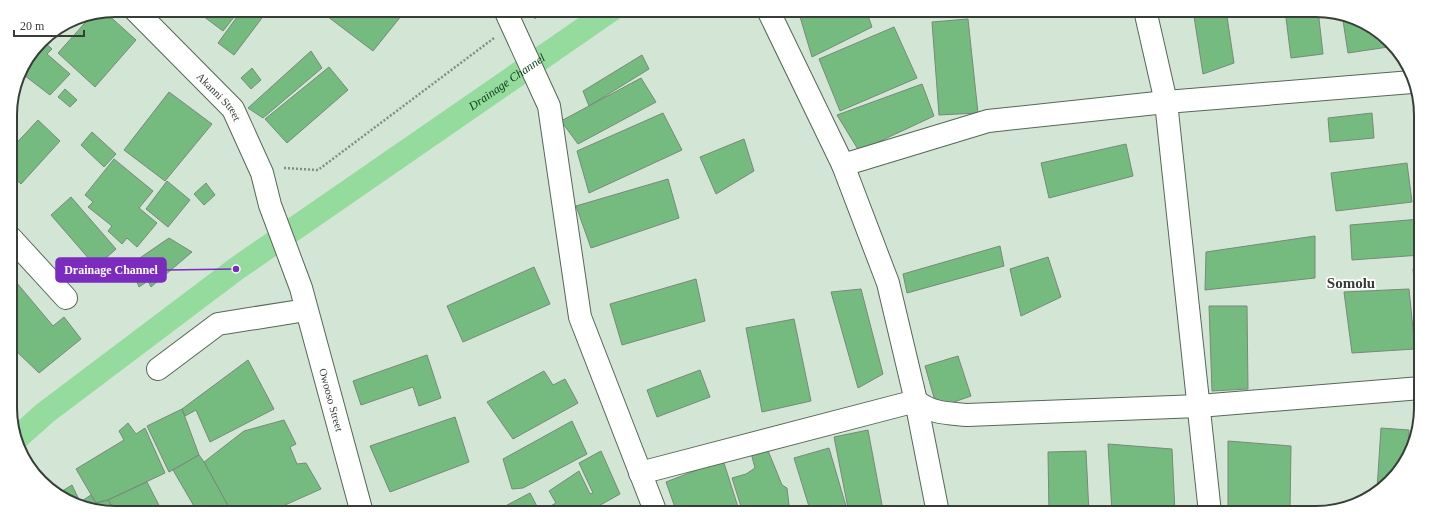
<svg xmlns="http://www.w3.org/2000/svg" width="1431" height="523" viewBox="0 0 1431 523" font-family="'Times New Roman',serif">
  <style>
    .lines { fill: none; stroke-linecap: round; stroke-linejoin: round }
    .canal { stroke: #95db9e; stroke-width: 24 }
    .building { fill: #75bb7f; stroke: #788979 }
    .minor-casing { stroke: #566758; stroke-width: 24 }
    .path { stroke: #808d82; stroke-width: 2.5; stroke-dasharray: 2 2; stroke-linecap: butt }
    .minor { stroke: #fff; stroke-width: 22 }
    .labels { text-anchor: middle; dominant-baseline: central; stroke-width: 3.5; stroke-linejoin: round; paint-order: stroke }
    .street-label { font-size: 11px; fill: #373e38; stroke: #fff }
    .water-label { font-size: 12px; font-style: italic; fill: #0d411a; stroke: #fff }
    .district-label { font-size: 15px; font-weight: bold; fill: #373e38; stroke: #fff }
    .rim { fill: none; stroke: #373e38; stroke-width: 2 }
    .leader { fill: none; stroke: #7b2cbf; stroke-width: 1.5 }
    .callout-dot { fill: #7b2cbf; stroke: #fff; stroke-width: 1.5 }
    .callout { fill: #7b2cbf; stroke: #7b2cbf; stroke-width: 1.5 }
    .callout-label { font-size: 12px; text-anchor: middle; font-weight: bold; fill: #fff }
  </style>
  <rect width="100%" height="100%" fill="#d3e6d5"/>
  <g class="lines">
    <path class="canal" id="s1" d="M 17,438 L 45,413 L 236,269 L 611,10"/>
  </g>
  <g class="building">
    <polygon points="195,10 236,10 238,12 223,31"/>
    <polygon points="242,10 268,10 234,55 218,43"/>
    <polygon points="319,10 406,10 373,51"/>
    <polygon points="798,10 866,10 872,27 812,57"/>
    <polygon points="1193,10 1226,10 1234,63 1203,74"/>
    <polygon points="1285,10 1318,10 1323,54 1291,58"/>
    <polygon points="105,12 136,40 95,87 58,53 93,14"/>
    <polygon points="1342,14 1350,15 1395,46 1348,53"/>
    <polygon points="968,19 978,113 939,115 932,22"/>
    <polygon points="894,27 917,78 840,111 819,59"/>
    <polygon points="42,40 52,49 47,54 70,74 50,95 20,72"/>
    <polygon points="311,51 322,68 263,118 248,108"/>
    <polygon points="642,55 649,69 589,106 583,91"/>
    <polygon points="329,67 348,90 287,143 265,119"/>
    <polygon points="252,68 261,80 251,89 241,78"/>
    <polygon points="641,78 656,102 578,144 561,121"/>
    <polygon points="922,84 934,116 859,151 837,115"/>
    <polygon points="65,89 77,100 70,107 58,97"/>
    <polygon points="169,92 212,124 165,181 124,150"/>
    <polygon points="663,113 682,150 589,193 577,151"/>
    <polygon points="1372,113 1374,138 1330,142 1328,118"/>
    <polygon points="38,120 60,141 21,184 11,175 10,150"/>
    <polygon points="92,132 116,154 104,167 81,145"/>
    <polygon points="744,139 754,171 716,194 700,157"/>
    <polygon points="1126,144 1133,176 1049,198 1041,163"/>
    <polygon points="114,159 153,191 139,208 157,223 137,247 127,238 122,244 108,231 112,226 88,207 93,202 85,195"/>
    <polygon points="1407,163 1412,202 1336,211 1331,173"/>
    <polygon points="668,179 679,218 591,248 576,206"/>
    <polygon points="167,181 190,200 168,227 146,209"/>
    <polygon points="206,183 215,195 204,205 194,194"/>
    <polygon points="71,197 116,249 96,267 51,215"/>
    <polygon points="1420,219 1421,255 1352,260 1350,225"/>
    <polygon points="1315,236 1315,278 1205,290 1206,252"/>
    <polygon points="169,238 192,252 151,287 148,281 139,287 134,275 143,269 134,262"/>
    <polygon points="1000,246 1004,266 907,293 903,274"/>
    <polygon points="1048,257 1061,297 1021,316 1010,269"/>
    <polygon points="534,267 550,304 463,342 447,306"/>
    <polygon points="1413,269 1421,269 1421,345"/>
    <polygon points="11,276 53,326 64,317 81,339 39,373 12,347"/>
    <polygon points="696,279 705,321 622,345 610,304"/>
    <polygon points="861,289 883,374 858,388 831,292"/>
    <polygon points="1409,289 1415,349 1352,353 1344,292"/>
    <polygon points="1209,306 1247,306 1248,389 1212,391"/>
    <polygon points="794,319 811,401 762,412 746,328"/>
    <polygon points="427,355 441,398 419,406 413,387 361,405 353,381"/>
    <polygon points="958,356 971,396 937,408 925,366"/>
    <polygon points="248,360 274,409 210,442 196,410 185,416 182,409"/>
    <polygon points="700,370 710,397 657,417 647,390"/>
    <polygon points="544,371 553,385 565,379 578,403 513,439 487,402"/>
    <polygon points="182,409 199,455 169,472 147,426"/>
    <polygon points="455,417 469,462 390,492 370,446"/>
    <polygon points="284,420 296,444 290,447 297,464 306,463 321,489 267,513 232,513 204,462 244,431"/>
    <polygon points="572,421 587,454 523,488 512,489 503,459"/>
    <polygon points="128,423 136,434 145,428 165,473 108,500 96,503 76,469 124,440 119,431"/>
    <polygon points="1381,428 1409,430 1408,453 1381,489 1377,489"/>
    <polygon points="868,430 883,510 867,513 849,513 834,437"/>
    <polygon points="1228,441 1291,446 1290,513 1228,513"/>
    <polygon points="1108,444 1172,449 1175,513 1112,513"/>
    <polygon points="767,448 782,485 787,488 790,513 743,513 732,478 746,474 755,468 751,453"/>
    <polygon points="829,448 848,513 811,513 794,458"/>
    <polygon points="601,451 620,494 586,513 492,513 530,493 540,512 556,503 549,491 579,471 590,494 593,493 579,463"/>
    <polygon points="1086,451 1089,513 1049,513 1048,452"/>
    <polygon points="199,455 204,462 232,513 198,513 173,470"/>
    <polygon points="723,460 740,513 677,513 666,482"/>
    <polygon points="147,482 163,513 116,513 108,500"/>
    <polygon points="72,485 80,502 83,508 59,493"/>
    <polygon points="91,495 96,503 100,511 83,508 80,502"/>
    <polygon points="108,500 116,513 100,511 96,503"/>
  </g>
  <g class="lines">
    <g class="minor-casing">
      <g id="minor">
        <path id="s2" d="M 135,10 L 233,109 L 262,173 L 270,205 L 301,288 L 362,513"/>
        <polyline points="505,10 549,106 580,317 656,513"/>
        <polyline points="768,10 843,165 888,283 916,401 938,513"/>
        <polyline points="1145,10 1166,102 1210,513"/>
        <polyline points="843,165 988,121 1166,102 1412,82"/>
        <polyline points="11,238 66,298"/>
        <polyline points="158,369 218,324 306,310"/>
        <path d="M 640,473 L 916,401 C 933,414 947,413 967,415 L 1199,406 L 1421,388"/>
      </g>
    </g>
    <g class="path">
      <polyline points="534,18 551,10"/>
      <polyline points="284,168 318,170 494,38"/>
    </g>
    <use href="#minor" class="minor"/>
  </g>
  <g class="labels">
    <g class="street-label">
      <text stroke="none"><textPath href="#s2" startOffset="121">Akanni Street</textPath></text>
      <text stroke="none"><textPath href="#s2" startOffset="447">Owooso Street</textPath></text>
    </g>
    <g class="water-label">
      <text stroke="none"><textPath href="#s1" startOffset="606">Drainage Channel</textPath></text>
    </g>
    <g class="district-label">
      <text x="1351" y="283">Somolu</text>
    </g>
  </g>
  <path d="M0 0H1431V523H0ZM115 17H1316A98 98 0 0 1 1414 115V408A98 98 0 0 1 1316 506H115A98 98 0 0 1 17 408V115A98 98 0 0 1 115 17Z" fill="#fff" fill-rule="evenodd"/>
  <path class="rim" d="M115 17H1316A98 98 0 0 1 1414 115V408A98 98 0 0 1 1316 506H115A98 98 0 0 1 17 408V115A98 98 0 0 1 115 17Z"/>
  <path class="leader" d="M236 269L166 270"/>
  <circle class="callout-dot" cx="236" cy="269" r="4"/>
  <rect class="callout" x="56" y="258" width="110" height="24" rx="4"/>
  <g class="callout-label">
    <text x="111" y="274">Drainage Channel</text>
  </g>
  <path d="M14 30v6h70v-6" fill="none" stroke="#373e38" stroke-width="2"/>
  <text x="20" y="30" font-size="12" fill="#373e38" stroke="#ffffff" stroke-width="3" paint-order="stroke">20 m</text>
</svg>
